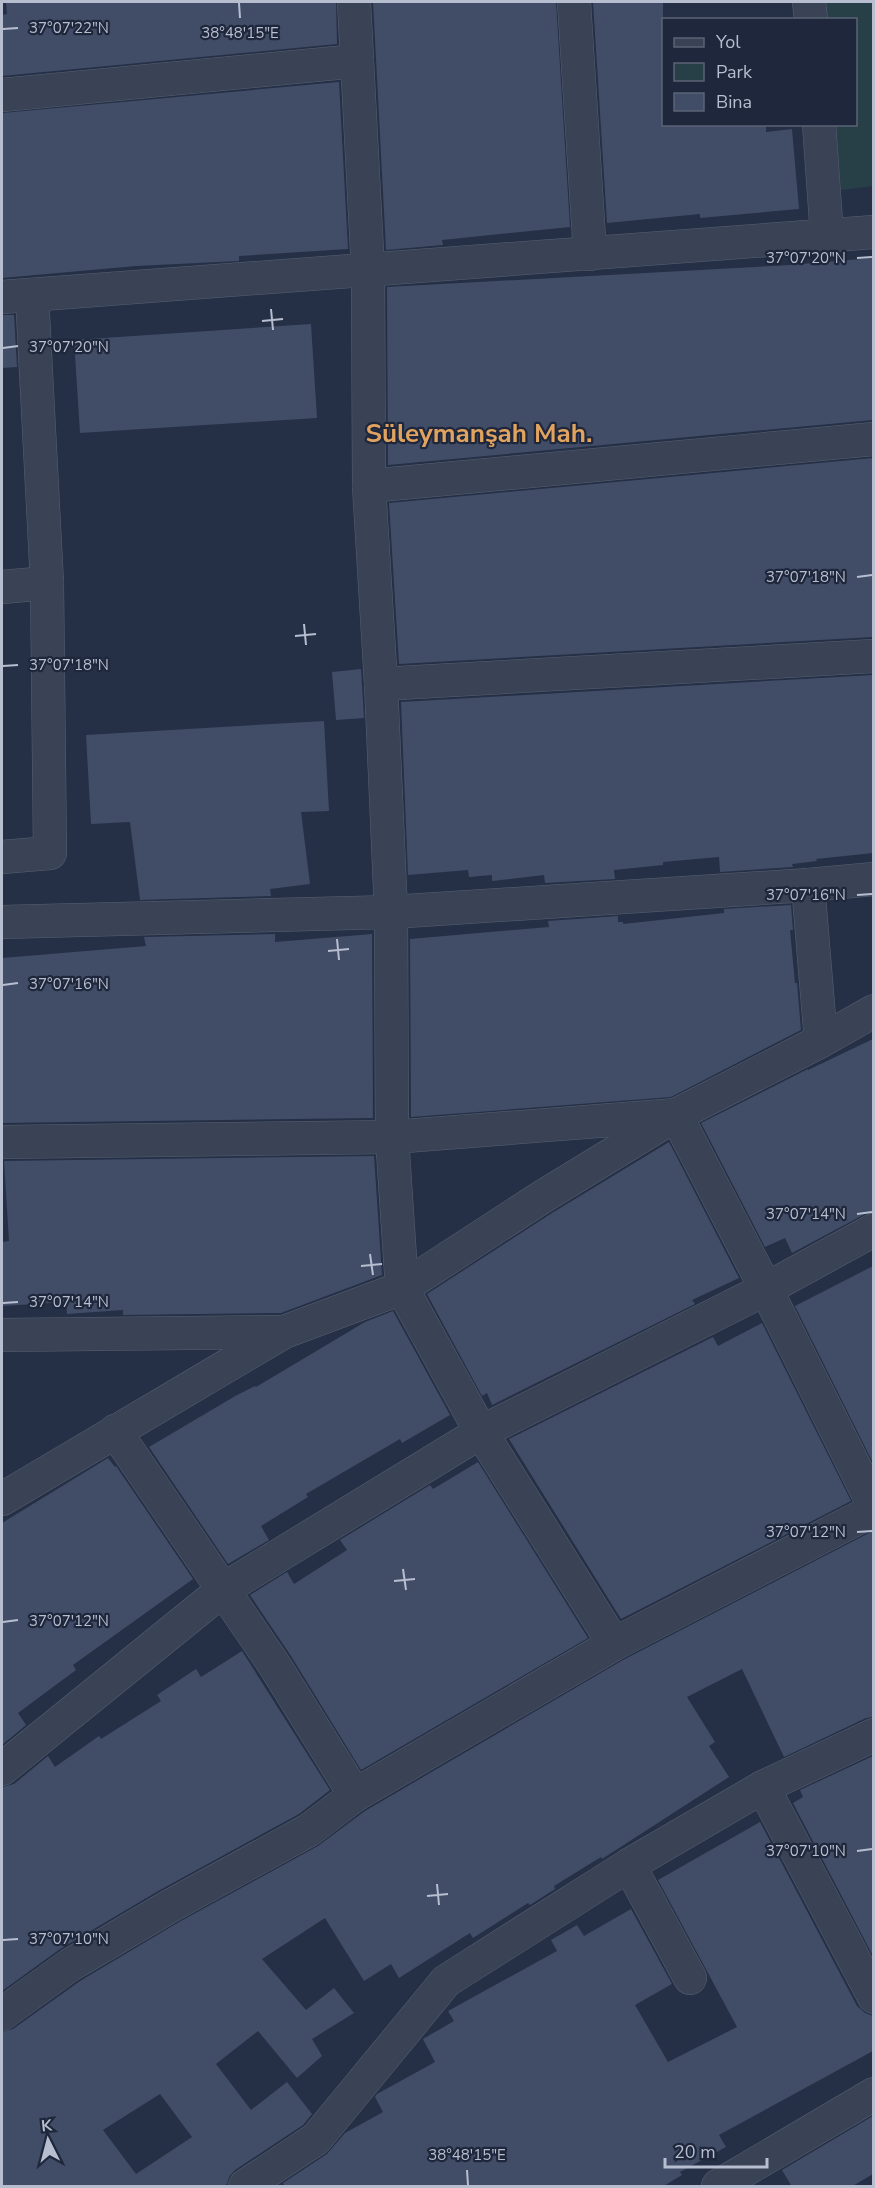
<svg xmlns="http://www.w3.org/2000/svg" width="875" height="2188" viewBox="0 0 875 2188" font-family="'Nunito Sans',sans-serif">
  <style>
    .green { fill: #274047 }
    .building { fill: #414c67; fill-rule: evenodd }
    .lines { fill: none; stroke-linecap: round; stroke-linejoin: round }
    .minor-casing { stroke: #586073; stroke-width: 34 }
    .minor { stroke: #394355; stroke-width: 33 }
    .ticks { fill: none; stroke: #b7becf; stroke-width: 2 }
    .labels { text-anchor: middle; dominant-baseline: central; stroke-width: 4.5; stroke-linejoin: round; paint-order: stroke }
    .district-label { font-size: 26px; font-weight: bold; fill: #e1a360; stroke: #1e273b }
    .ticks-label { font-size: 15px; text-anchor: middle; fill: #b7becf; stroke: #1e273b; stroke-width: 4.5; stroke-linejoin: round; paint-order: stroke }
  </style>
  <rect width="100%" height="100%" fill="#253046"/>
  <polygon class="green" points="823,2 873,2 873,186 841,190 835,125 856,124 856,20 825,19"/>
  <g class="building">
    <polygon points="6,2 336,2 337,44 2,76 2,15 7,14"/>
    <polygon points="373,2 556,2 570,227 442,240 443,245 386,250"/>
    <polygon points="593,2 663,2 663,124 766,124 766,132 792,129 799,209 700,218 700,214 607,223"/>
    <polygon points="339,82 348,249 239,256 239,261 136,266 2,278 2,113"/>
    <polygon points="873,258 873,420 388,465 387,287 790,265"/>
    <polygon points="2,315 14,315 17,367 2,368"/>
    <polygon points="311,324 317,418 80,433 74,340"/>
    <polygon points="873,458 873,637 399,664 389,503"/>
    <polygon points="361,669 364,718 336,720 332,672"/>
    <polygon points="873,675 873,853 816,859 817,861 792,864 793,867 720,872 719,857 663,862 663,865 614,870 615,879 545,883 544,875 492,881 492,875 469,877 468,870 408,875 401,702"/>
    <polygon points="324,721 329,811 301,812 310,884 270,889 271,896 140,900 130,822 91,824 86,735"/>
    <polygon points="791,905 793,930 790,930 795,983 797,983 801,1030 671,1097 411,1117 410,939 549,927 548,921 618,916 618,922 623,922 623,924 724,913 724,909"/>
    <polygon points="275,934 275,942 372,934 373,1118 2,1123 2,958 146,946 144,937"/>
    <polygon points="873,1039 873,1211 865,1214 792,1253 785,1238 765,1247 701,1123 808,1069 808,1070"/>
    <polygon points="669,1142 739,1278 692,1300 695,1304 492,1405 487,1393 482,1396 427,1294 552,1213"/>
    <polygon points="374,1156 382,1275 281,1313 123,1315 123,1310 67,1314 66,1302 2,1306 2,1242 9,1241 4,1161"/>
    <polygon points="873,1266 873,1463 795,1306"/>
    <polygon points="393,1311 450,1415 402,1443 400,1439 306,1494 308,1497 261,1526 269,1540 228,1564 149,1447 237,1395 255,1386 256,1387 365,1322"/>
    <polygon points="762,1323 851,1501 621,1619 509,1439 713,1337 718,1346"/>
    <polygon points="108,1458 115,1467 116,1466 193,1579 73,1665 76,1670 18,1713 26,1725 2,1745 2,1523"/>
    <polygon points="478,1462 588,1638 361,1770 291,1656 250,1595 287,1572 294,1584 347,1550 340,1540 430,1485 433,1489"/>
    <path d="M 873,1531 L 873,1717 L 866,1718 L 784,1757 L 742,1669 L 687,1697 L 715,1742 L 709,1746 L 729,1777 L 602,1859 L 601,1857 L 554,1886 L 555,1889 L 530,1905 L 528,1903 L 473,1938 L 470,1933 L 399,1978 L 391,1964 L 364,1981 L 325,1918 L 262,1959 L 306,2010 L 334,1988 L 354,2013 L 312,2039 L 322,2056 L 297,2078 L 258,2031 L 216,2064 L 251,2110 L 287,2082 L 312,2114 L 303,2125 L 235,2170 L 229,2177 L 227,2184 L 223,2187 L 2,2187 L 2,2032 L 13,2029 L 80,1981 L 179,1922 L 318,1846 L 365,1811 L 623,1660 ZM 160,2094 L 192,2137 L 136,2174 L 103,2130 Z"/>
    <polygon points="242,1651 330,1790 299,1814 160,1890 60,1949 2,1991 2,1787 14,1784 48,1756 55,1767 99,1736 101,1739 161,1701 157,1695 196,1669 201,1677"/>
    <polygon points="873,1756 873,1956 793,1803 803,1797 800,1790"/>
    <polygon points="760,1822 857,2006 865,2013 873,2016 873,2051 719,2135 726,2147 680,2172 682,2175 662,2187 285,2187 283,2183 327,2154 345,2133 383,2112 375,2097 377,2094 435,2062 423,2039 454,2021 448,2011 557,1951 551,1940 577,1925 584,1936 631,1909 672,1984 635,2005 668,2062 737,2027 658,1880"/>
    <polygon points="873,2116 873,2174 851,2187 792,2187 782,2170"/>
  </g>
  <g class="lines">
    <g class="minor-casing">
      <g id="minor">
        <polyline points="354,2 368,271 369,486 381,684 391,912 392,1137 402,1288 481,1432 614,1644"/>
        <polyline points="574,2 590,254"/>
        <polyline points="809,2 811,20"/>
        <polyline points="2,95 357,61"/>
        <polyline points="819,124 827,236"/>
        <polyline points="2,297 874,232"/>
        <polyline points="369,486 874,439"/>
        <polyline points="2,587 47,583"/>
        <polyline points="381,684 874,656"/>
        <polyline points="2,857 50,853 47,583 32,295"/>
        <polyline points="808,885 821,1041"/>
        <polyline points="2,922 391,912 808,885 874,879"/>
        <polyline points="2,1142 392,1137 676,1115 766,1289 874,1506"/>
        <polyline points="2,1335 282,1332"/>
        <polyline points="115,1431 275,1666 355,1795"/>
        <polyline points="2,1499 284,1332 402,1288 542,1197 676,1115 821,1041 874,1011"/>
        <polyline points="2,1769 224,1589 481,1432 766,1289 874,1230"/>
        <polyline points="763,1787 874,1997"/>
        <polyline points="629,1865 690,1978"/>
        <polyline points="2,2014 70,1965 170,1906 309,1830 355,1795 614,1644 874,1510"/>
        <polyline points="245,2186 316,2139 446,1981 629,1865 763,1787 874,1735"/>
        <polyline points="718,2186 874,2094"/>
      </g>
    </g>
    <use href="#minor" class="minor"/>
  </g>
  <path class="ticks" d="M 239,3 L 240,18M 3,29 L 18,28M 857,258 L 872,257M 271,309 L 273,330M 262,321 L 283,319M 3,348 L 18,346M 857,577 L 872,575M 304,624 L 306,645M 295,636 L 316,634M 3,666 L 18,665M 857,895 L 872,894M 337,939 L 339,960M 328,951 L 349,949M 3,985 L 18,983M 857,1214 L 872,1212M 370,1254 L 373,1275M 361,1266 L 382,1264M 3,1303 L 18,1302M 857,1532 L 872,1531M 403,1569 L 406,1590M 394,1581 L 415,1579M 3,1622 L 18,1620M 857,1851 L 872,1849M 437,1884 L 439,1905M 427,1896 L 448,1894M 3,1940 L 18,1939M 467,2170 L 468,2185"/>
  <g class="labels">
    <g class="district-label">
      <text x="479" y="433">Süleymanşah Mah.</text>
    </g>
  </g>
  <g class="ticks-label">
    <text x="69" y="33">37°07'22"N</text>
    <text x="240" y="38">38°48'15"E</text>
    <text x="806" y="263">37°07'20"N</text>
    <text x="69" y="352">37°07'20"N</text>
    <text x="806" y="582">37°07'18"N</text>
    <text x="69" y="670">37°07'18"N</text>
    <text x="806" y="900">37°07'16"N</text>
    <text x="69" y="989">37°07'16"N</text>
    <text x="806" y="1219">37°07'14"N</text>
    <text x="69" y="1307">37°07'14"N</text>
    <text x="806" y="1537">37°07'12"N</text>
    <text x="69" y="1626">37°07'12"N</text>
    <text x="806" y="1856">37°07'10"N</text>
    <text x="69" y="1944">37°07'10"N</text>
    <text x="467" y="2160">38°48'15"E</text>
  </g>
  <rect width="875" height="2188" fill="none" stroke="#b7becf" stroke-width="6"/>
  <rect x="662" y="18" width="195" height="108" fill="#1e273b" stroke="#5b6376" stroke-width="1.5"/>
  <rect x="674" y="38" width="30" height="9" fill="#394355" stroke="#5b6376" stroke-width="1.5"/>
  <text x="716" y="48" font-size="18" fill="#b7becf">Yol</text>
  <rect x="674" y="63" width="30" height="18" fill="#274047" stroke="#5b6376" stroke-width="1.5"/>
  <text x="716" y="78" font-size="18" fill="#b7becf">Park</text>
  <rect x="674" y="93" width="30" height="18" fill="#414c67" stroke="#5b6376" stroke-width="1.5"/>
  <text x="716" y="108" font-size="18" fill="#b7becf">Bina</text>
  <g transform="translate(48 2140) rotate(354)" stroke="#1e273b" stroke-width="4.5" paint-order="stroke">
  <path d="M0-4.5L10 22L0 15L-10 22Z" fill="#b7becf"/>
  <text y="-9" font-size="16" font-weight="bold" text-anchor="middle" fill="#b7becf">K</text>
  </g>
  <path d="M665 2158v9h102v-9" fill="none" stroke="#b7becf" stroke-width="3"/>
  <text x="674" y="2158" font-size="18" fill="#b7becf" stroke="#1e273b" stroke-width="4.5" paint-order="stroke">20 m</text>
</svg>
